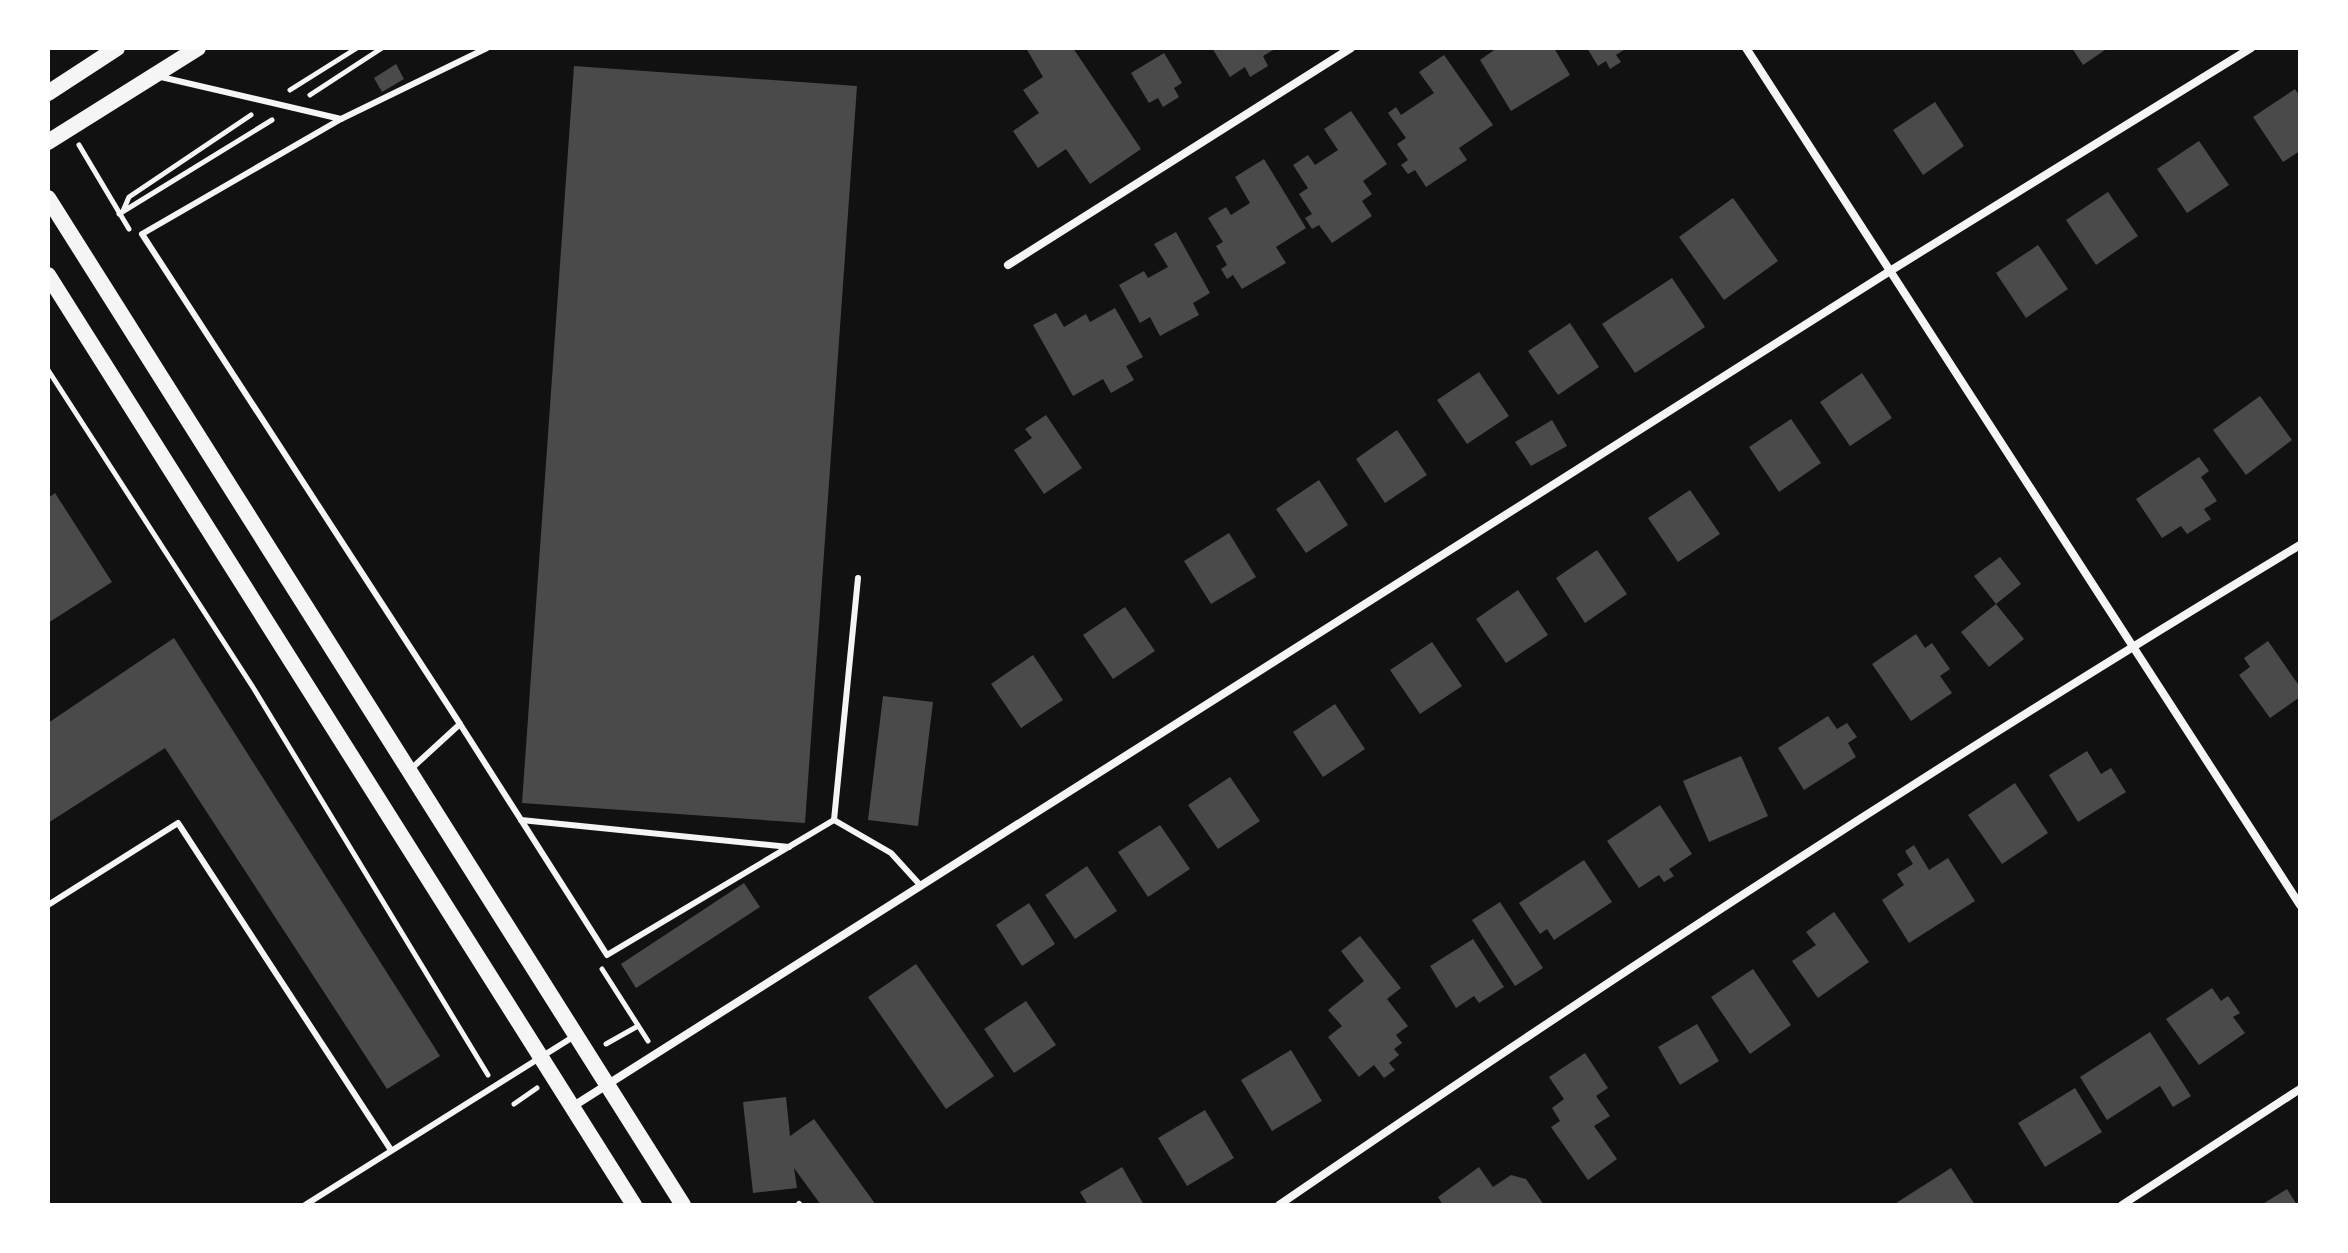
<svg xmlns="http://www.w3.org/2000/svg" width="2348" height="1253" viewBox="0 0 2348 1253" font-family="'Golos Text',sans-serif">
  <style>
    .building { fill: #4a4a4a }
    .lines { fill: none; stroke-linecap: round; stroke-linejoin: round }
    .path { stroke: #f5f5f5; stroke-width: 5 }
    .service { stroke: #f5f5f5; stroke-width: 6 }
    .minor { stroke: #f5f5f5; stroke-width: 8 }
    .secondary { stroke: #f5f5f5; stroke-width: 16 }
  </style>
  <rect width="100%" height="100%" fill="#111"/>
  <g class="building">
    <polygon points="1026,48 1073,48 1141,149 1090,184 1066,149 1038,168 1013,131 1039,113 1023,90 1043,77"/>
    <polygon points="1212,48 1277,48 1263,56 1268,66 1250,77 1245,67 1230,77"/>
    <polygon points="1497,48 1554,48 1570,75 1511,111 1480,60"/>
    <polygon points="1587,48 1627,48 1616,55 1621,62 1610,69 1606,61 1598,66"/>
    <polygon points="2072,48 2108,48 2083,65"/>
    <polygon points="1164,53 1182,83 1174,88 1179,97 1163,107 1158,98 1149,103 1131,73"/>
    <polygon points="1444,55 1493,125 1459,148 1467,160 1426,187 1415,170 1408,174 1401,165 1408,160 1397,144 1406,138 1388,113 1396,107 1401,115 1434,93 1419,72"/>
    <polygon points="396,64 404,79 382,92 374,78"/>
    <polygon points="574,66 857,86 805,823 522,803"/>
    <polygon points="2295,89 2300,97 2300,151 2283,162 2253,117"/>
    <polygon points="1935,102 1964,146 1923,175 1893,130"/>
    <polygon points="1351,111 1387,164 1363,181 1372,194 1362,201 1372,216 1332,243 1319,225 1312,229 1305,218 1312,214 1299,194 1308,188 1293,165 1308,155 1315,165 1338,150 1324,129"/>
    <polygon points="2199,141 2229,185 2187,213 2157,169"/>
    <polygon points="1264,159 1306,228 1276,247 1286,263 1242,289 1233,275 1227,279 1221,269 1227,265 1216,246 1223,242 1208,218 1226,207 1231,215 1250,203 1235,177"/>
    <polygon points="2108,192 2138,236 2096,265 2066,220"/>
    <polygon points="1733,198 1778,261 1724,300 1679,237"/>
    <polygon points="1176,232 1210,293 1193,303 1199,315 1160,336 1150,317 1140,323 1119,285 1144,271 1148,278 1168,267 1154,244"/>
    <polygon points="2038,245 2068,289 2026,318 1996,273"/>
    <polygon points="1672,278 1705,327 1635,373 1602,324"/>
    <polygon points="1115,308 1143,357 1126,366 1134,380 1111,393 1103,379 1073,396 1033,325 1056,313 1064,327 1086,314 1090,322"/>
    <polygon points="1570,323 1599,367 1558,395 1528,351"/>
    <polygon points="1479,372 1509,416 1467,444 1437,400"/>
    <polygon points="1862,373 1892,418 1850,446 1820,402"/>
    <polygon points="2260,396 2292,440 2246,475 2213,430"/>
    <polygon points="1046,415 1082,468 1044,494 1014,450 1032,438 1025,429"/>
    <polygon points="1791,419 1821,463 1779,492 1749,447"/>
    <polygon points="1552,420 1567,446 1531,466 1515,442"/>
    <polygon points="1397,430 1427,475 1385,503 1356,459"/>
    <polygon points="2199,457 2209,471 2201,477 2217,501 2204,509 2211,519 2187,534 2181,526 2162,538 2136,499"/>
    <polygon points="1319,480 1348,525 1306,553 1276,509"/>
    <polygon points="1690,490 1720,534 1678,562 1648,518"/>
    <polygon points="55,493 112,582 48,623 48,498"/>
    <polygon points="1229,533 1256,577 1211,604 1184,561"/>
    <polygon points="1597,550 1627,594 1585,623 1556,578"/>
    <polygon points="2000,557 2021,584 1996,604 1974,576"/>
    <polygon points="1518,590 1548,635 1506,663 1476,619"/>
    <polygon points="1996,604 2024,639 1989,667 1961,632"/>
    <polygon points="1125,607 1155,651 1113,679 1083,635"/>
    <polygon points="1916,634 1925,648 1932,643 1950,669 1940,676 1952,693 1911,721 1872,664"/>
    <polygon points="174,638 440,1056 387,1089 165,748 48,823 48,723"/>
    <polygon points="2268,641 2300,687 2300,697 2270,718 2239,675 2250,667 2244,658"/>
    <polygon points="1432,642 1462,686 1420,714 1390,670"/>
    <polygon points="1033,655 1063,700 1021,728 991,684"/>
    <polygon points="883,696 933,702 918,826 868,820"/>
    <polygon points="1335,704 1365,749 1323,777 1293,732"/>
    <polygon points="1828,716 1837,729 1847,723 1857,737 1848,743 1856,757 1804,790 1778,748"/>
    <polygon points="2087,751 2101,774 2111,768 2126,792 2078,822 2049,775"/>
    <polygon points="1741,756 1768,816 1709,842 1683,781"/>
    <polygon points="1230,777 1260,821 1218,849 1188,805"/>
    <polygon points="2015,783 2048,833 2002,864 1968,815"/>
    <polygon points="1660,805 1692,854 1669,869 1674,876 1664,882 1659,875 1639,888 1607,841"/>
    <polygon points="1160,825 1190,869 1148,897 1118,852"/>
    <polygon points="1914,845 1929,870 1948,858 1975,901 1909,943 1882,900 1904,885 1897,874 1913,864 1905,851"/>
    <polygon points="1584,860 1612,902 1554,940 1547,929 1540,934 1519,903"/>
    <polygon points="1087,866 1117,911 1075,939 1045,895"/>
    <polygon points="744,883 760,907 636,988 621,964"/>
    <polygon points="1500,902 1543,968 1515,986 1472,920"/>
    <polygon points="1029,903 1055,944 1022,966 996,925"/>
    <polygon points="1834,912 1869,962 1818,998 1792,961 1816,945 1806,932"/>
    <polygon points="1360,936 1401,988 1387,999 1408,1026 1396,1035 1402,1043 1394,1049 1399,1055 1389,1063 1395,1070 1384,1078 1374,1065 1359,1077 1328,1037 1342,1026 1328,1010 1364,981 1341,951"/>
    <polygon points="1473,939 1504,987 1479,1003 1474,996 1456,1008 1430,966"/>
    <polygon points="916,964 994,1076 946,1109 868,997"/>
    <polygon points="1753,969 1791,1025 1750,1054 1711,997"/>
    <polygon points="2212,988 2221,1001 2228,996 2240,1013 2233,1017 2245,1033 2199,1065 2166,1019"/>
    <polygon points="1026,1001 1056,1045 1014,1073 984,1029"/>
    <polygon points="1697,1024 1719,1061 1680,1085 1658,1047"/>
    <polygon points="2150,1032 2191,1096 2173,1107 2160,1086 2107,1120 2080,1077"/>
    <polygon points="1291,1050 1322,1101 1272,1131 1241,1080"/>
    <polygon points="1585,1053 1608,1088 1596,1096 1610,1116 1594,1126 1617,1159 1588,1180 1551,1127 1560,1121 1552,1108 1564,1099 1549,1077"/>
    <polygon points="2075,1088 2102,1132 2045,1167 2018,1123"/>
    <polygon points="786,1097 790,1136 814,1119 876,1205 821,1205 794,1168 797,1188 753,1193 743,1102"/>
    <polygon points="1205,1110 1234,1158 1187,1186 1158,1138"/>
    <polygon points="1122,1167 1144,1205 1088,1205 1080,1192"/>
    <polygon points="1479,1167 1493,1187 1511,1175 1526,1179 1544,1205 1443,1205 1438,1197"/>
    <polygon points="1951,1168 1975,1205 1893,1205"/>
    <polygon points="2287,1189 2297,1205 2261,1205"/>
  </g>
  <g class="lines">
    <g class="path">
      <polyline points="290,90 357,48"/>
      <polyline points="310,95 382,48"/>
      <polyline points="79,145 129,229"/>
      <polyline points="123,211 129,197 251,115"/>
      <polyline points="119,214 272,120"/>
      <polyline points="48,370 254,689 488,1075"/>
      <polyline points="602,969 648,1041"/>
      <polyline points="606,1044 638,1026"/>
      <polyline points="514,1104 537,1088"/>
    </g>
    <g class="service">
      <polyline points="161,77 341,119"/>
      <polyline points="460,724 607,955 834,820 858,578"/>
      <polyline points="412,768 460,724 142,234 341,119 487,48"/>
      <polyline points="521,820 789,847"/>
      <polyline points="834,820 891,853 921,886"/>
      <polyline points="48,905 178,823 391,1150"/>
      <polyline points="799,1204 800,1205"/>
      <polyline points="305,1205 573,1037"/>
    </g>
    <g class="minor">
      <polyline points="1746,48 2300,905"/>
      <polyline points="1008,265 1351,48"/>
      <polyline points="572,1107 1890,271 2251,48"/>
      <path d="M 1279,1205 C 1613,976 1953,754 2300,545"/>
      <polyline points="2122,1205 2300,1089"/>
    </g>
    <g class="secondary">
      <polyline points="48,93 117,48"/>
      <polyline points="48,142 198,48"/>
      <polyline points="48,198 683,1205"/>
      <polyline points="48,275 634,1205"/>
    </g>
  </g>
  <rect width="2348" height="1253" fill="none" stroke="#ffffff" stroke-width="100"/>
</svg>
